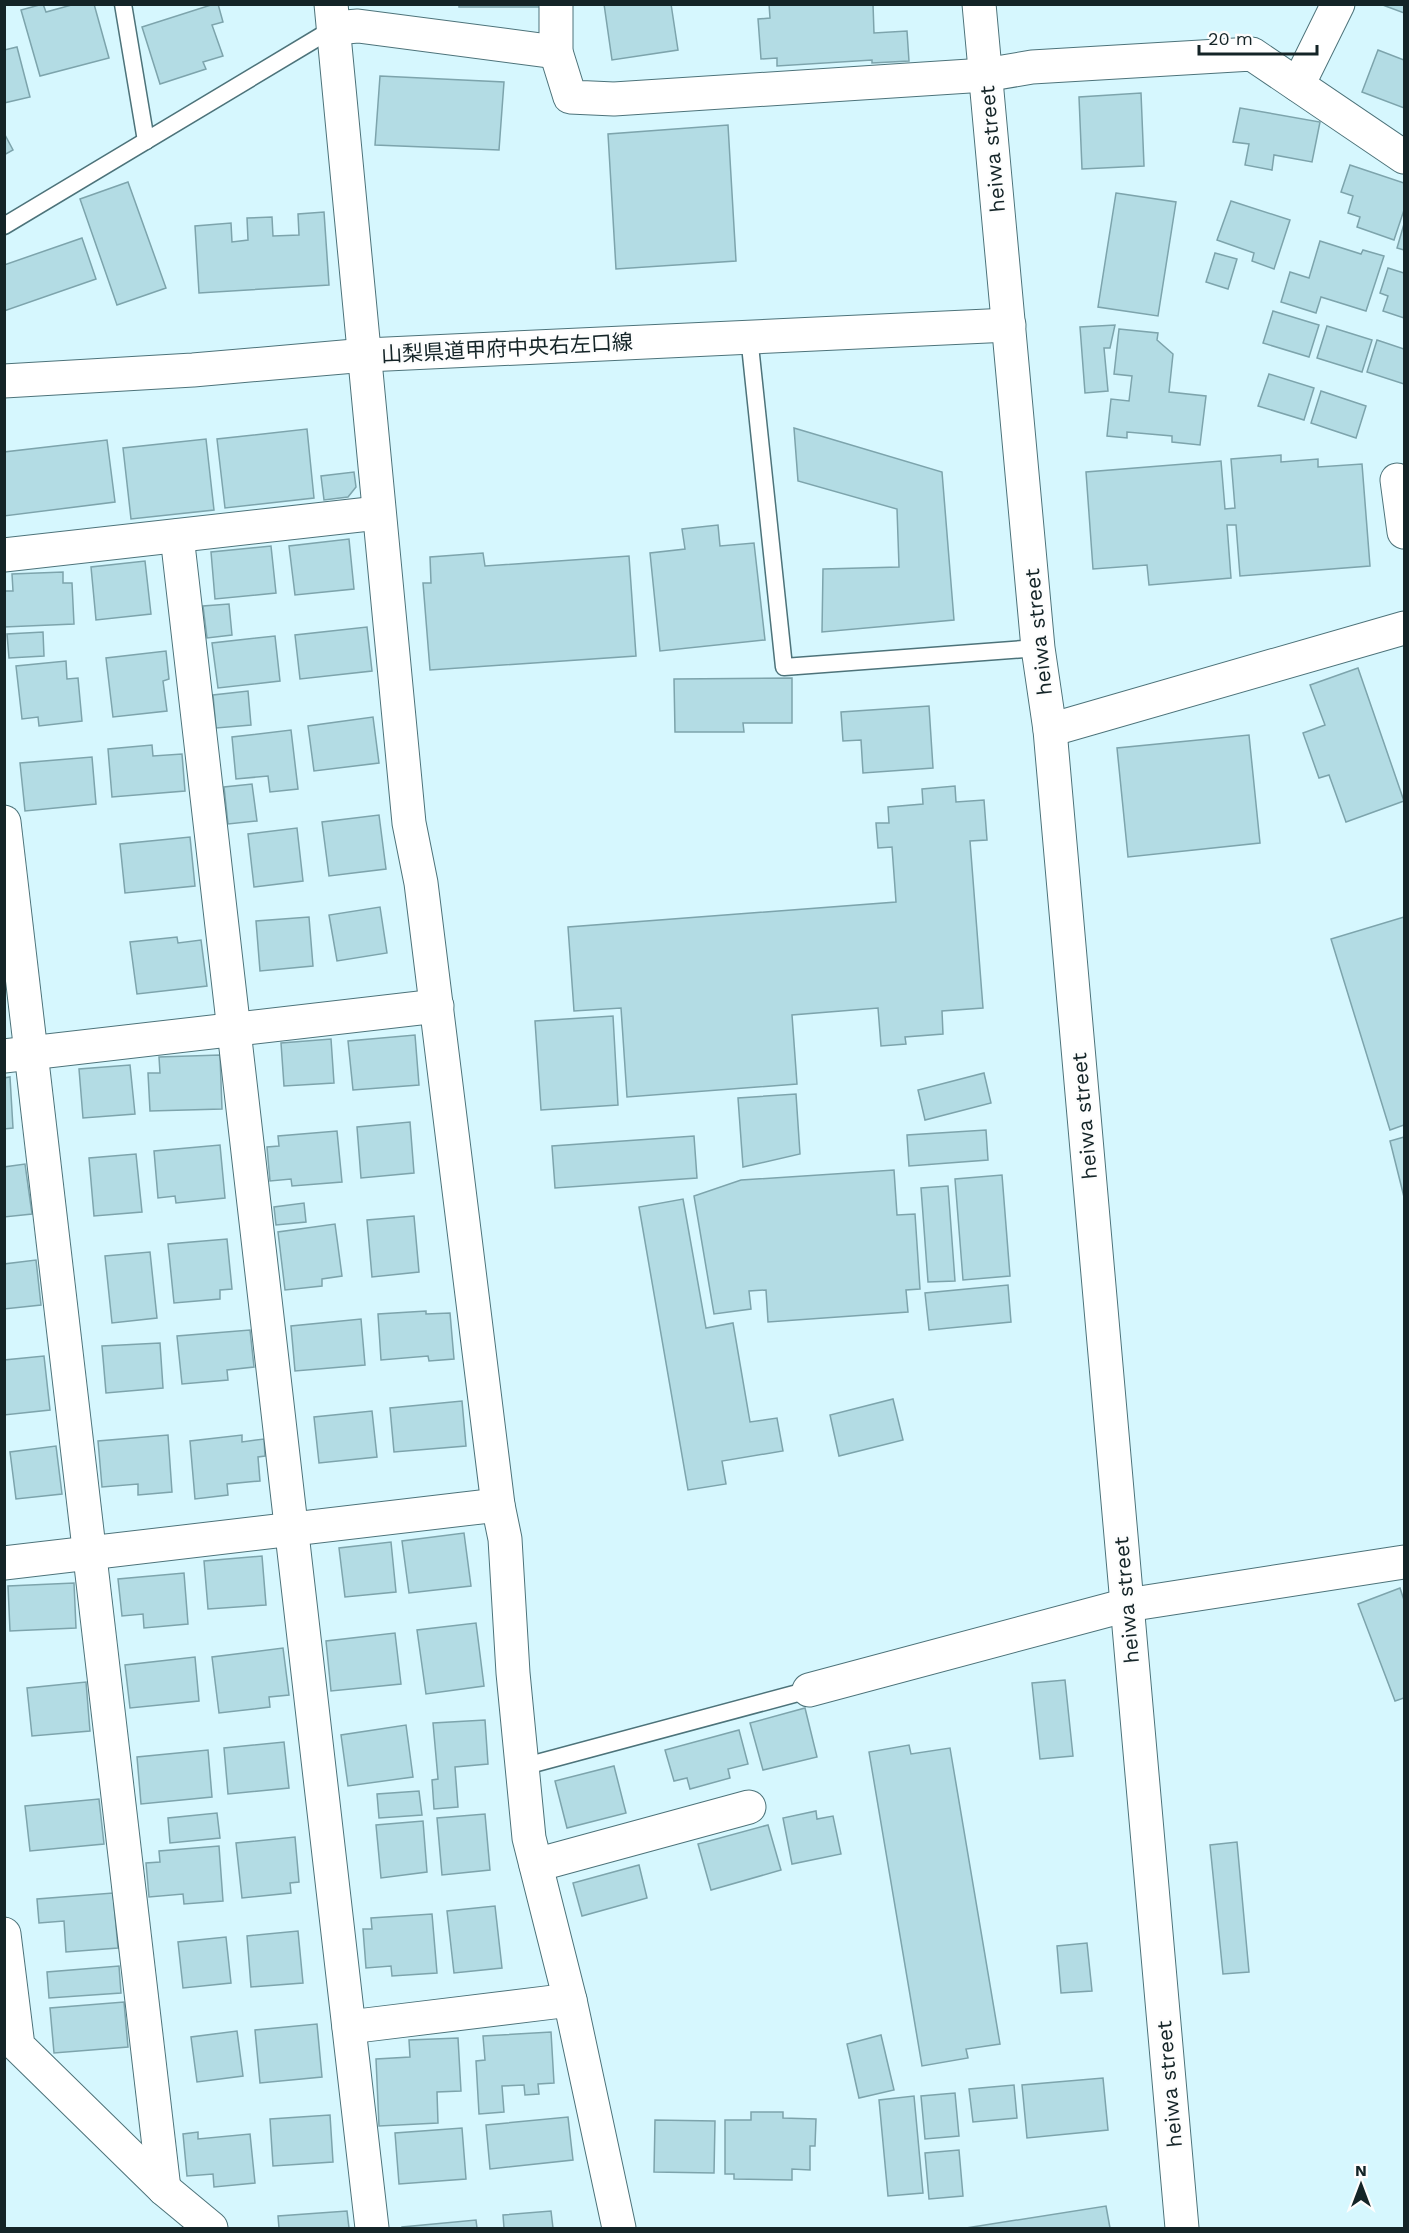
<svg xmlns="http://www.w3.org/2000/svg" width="1409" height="2233" viewBox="0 0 1409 2233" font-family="'Work Sans','Noto Sans JP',sans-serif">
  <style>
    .building { fill: #b3dce4; stroke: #7da4ac; stroke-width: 1.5 }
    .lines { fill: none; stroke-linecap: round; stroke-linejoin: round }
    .lane-casing { stroke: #4d737a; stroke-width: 19 }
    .street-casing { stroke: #4d737a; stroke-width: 35 }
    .primary-casing { stroke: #4d737a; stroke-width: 35 }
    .highway-casing { stroke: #4d737a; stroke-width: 35 }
    .lane { stroke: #fff; stroke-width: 16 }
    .street { stroke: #fff; stroke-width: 33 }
    .primary { stroke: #fff; stroke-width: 33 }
    .highway { stroke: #fff; stroke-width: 33 }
    .labels { text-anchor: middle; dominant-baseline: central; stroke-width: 4.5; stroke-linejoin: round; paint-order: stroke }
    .street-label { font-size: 21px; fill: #142427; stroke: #fdfdfd }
  </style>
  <rect width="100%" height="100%" fill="#d6f7fe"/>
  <g class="building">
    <polygon points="43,4 46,12 75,4 94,4 109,58 40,76 21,10"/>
    <polygon points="214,4 218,4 223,22 212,25 223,56 203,62 206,69 160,84 142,27"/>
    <rect x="459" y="4" width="85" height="3"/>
    <polygon points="604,4 671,4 678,50 612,60"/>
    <polygon points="769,4 873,4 874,33 907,31 909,61 872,63 872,60 777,66 777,58 761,59 758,19 770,18"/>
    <polygon points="1380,4 1404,4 1404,13"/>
    <polygon points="17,47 30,97 4,103 4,50"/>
    <polygon points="1378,50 1404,60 1404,108 1362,92"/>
    <polygon points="380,76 504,82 499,150 375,145"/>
    <polygon points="1141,93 1144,166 1082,169 1079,97"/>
    <polygon points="1240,108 1320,122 1312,162 1274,155 1272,170 1245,165 1249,144 1233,142"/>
    <polygon points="728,125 736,261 616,269 608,134"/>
    <polygon points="4,133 13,150 4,155"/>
    <polygon points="1350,165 1404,183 1404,210 1394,240 1357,227 1360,217 1348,213 1353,196 1341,192"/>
    <polygon points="128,182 166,288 117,305 80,199"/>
    <polygon points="1116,193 1176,202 1158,316 1098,307"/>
    <polygon points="1231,201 1290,220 1274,269 1252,261 1254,253 1217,240"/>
    <polygon points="324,212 329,285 199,293 195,226 231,223 232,242 248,240 247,218 272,217 273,236 299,235 298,214"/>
    <polygon points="1404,224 1404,250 1397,248"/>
    <polygon points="82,238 96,279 4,311 4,265"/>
    <polygon points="1320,241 1361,254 1363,250 1384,256 1366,311 1321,297 1316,313 1281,302 1290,272 1309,278"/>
    <polygon points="1215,253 1237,259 1228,289 1206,282"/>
    <polygon points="1388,268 1404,273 1404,318 1383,311 1388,296 1380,293"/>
    <polygon points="1273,311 1319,325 1309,357 1263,343"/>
    <polygon points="1115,325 1110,348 1104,348 1108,391 1085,393 1080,327"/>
    <polygon points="1327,326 1372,340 1362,372 1317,358"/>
    <polygon points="1119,329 1158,333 1157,340 1173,354 1169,392 1206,396 1200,445 1172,442 1172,436 1127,432 1127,438 1107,436 1111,399 1129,401 1132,376 1114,374"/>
    <polygon points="1377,340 1404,349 1404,384 1367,372"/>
    <polygon points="1269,374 1314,388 1304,420 1258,406"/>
    <polygon points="1321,391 1366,406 1356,438 1311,423"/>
    <polygon points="794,428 942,472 954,620 822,632 823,569 899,567 897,509 798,481"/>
    <polygon points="307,429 314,498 225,508 217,439"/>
    <polygon points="206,439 214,510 131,519 123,448"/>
    <polygon points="107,440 115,502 4,516 4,452"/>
    <polygon points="1281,455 1281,462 1318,459 1318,467 1362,464 1370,566 1240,576 1236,525 1227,525 1231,578 1149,585 1147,565 1093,569 1086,472 1221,461 1225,509 1235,508 1231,459"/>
    <polygon points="354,472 356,487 348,497 324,500 321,476"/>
    <polygon points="718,525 720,546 754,543 765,640 660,651 650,553 685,549 682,529"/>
    <polygon points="349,539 354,589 295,595 289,546"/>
    <polygon points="271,546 276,593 215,599 211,552"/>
    <polygon points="483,553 485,566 629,556 636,656 430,670 423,583 431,583 430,557"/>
    <polygon points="145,561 151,614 96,620 91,567"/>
    <polygon points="63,572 63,583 72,583 74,624 4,627 4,591 13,591 12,574"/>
    <polygon points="229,604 232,635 207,638 203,606"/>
    <polygon points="367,627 372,671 300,679 295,635"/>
    <polygon points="43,632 44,656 9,658 7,634"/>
    <polygon points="275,636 280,681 218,688 212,643"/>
    <polygon points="166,651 169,679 163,681 167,711 113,717 106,658"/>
    <polygon points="66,661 67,679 78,678 82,721 39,726 38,717 22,719 16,666"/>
    <polygon points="1358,668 1404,801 1346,822 1329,775 1319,778 1303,733 1325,725 1310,685"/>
    <polygon points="792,678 792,723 743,723 744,732 675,732 674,679"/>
    <polygon points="248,691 251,725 216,728 213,695"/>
    <polygon points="929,706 933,768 863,773 861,740 843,741 841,712"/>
    <polygon points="373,717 379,763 314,771 308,726"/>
    <polygon points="291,730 298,789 270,792 268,776 236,779 232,737"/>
    <polygon points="1249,735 1260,843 1128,857 1117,748"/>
    <polygon points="152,745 153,756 182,754 185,791 112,797 108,749"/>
    <polygon points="92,757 96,804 25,811 20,763"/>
    <polygon points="252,784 257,821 228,824 224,787"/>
    <polygon points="955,786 956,802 984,800 987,840 970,841 983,1008 942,1011 943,1034 905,1037 906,1044 881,1046 878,1008 792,1015 797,1084 627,1097 621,1008 574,1011 568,927 896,902 892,847 878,848 876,823 889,823 888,807 923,804 922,789"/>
    <polygon points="379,815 386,869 329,876 322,822"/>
    <polygon points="297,828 303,881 254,887 248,834"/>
    <polygon points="190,837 195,886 125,893 120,844"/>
    <polygon points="380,907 387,953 337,961 329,915"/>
    <polygon points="309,917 313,966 260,971 256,921"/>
    <polygon points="1404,917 1404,1125 1390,1130 1331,939"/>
    <polygon points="177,937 178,943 201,940 207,986 137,994 130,942"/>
    <polygon points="613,1016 618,1105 541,1110 535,1021"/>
    <polygon points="415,1035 419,1085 353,1090 348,1041"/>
    <polygon points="331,1039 334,1083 284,1086 281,1043"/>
    <polygon points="220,1055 222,1109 150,1111 148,1073 160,1073 159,1057"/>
    <polygon points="130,1065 135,1114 83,1118 79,1069"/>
    <polygon points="984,1073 991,1103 925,1120 918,1090"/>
    <polygon points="10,1077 13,1128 4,1129 4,1078"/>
    <polygon points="796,1094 800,1154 743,1167 738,1098"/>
    <polygon points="410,1122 414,1173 361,1178 357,1127"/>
    <polygon points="986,1130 988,1160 909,1166 907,1135"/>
    <polygon points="337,1131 342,1182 292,1186 291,1179 270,1181 267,1147 279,1146 278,1136"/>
    <polygon points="694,1136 697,1178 555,1188 552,1146"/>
    <polygon points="1404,1137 1404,1197 1390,1141"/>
    <polygon points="220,1145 225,1198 176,1203 175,1196 158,1198 154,1151"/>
    <polygon points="136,1154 142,1212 94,1216 89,1158"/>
    <polygon points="25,1164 32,1214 4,1217 4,1167"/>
    <polygon points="894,1170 897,1215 915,1214 920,1289 906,1290 908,1312 768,1322 766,1290 749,1291 751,1309 714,1314 694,1196 741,1180"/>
    <polygon points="1002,1175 1010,1276 963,1280 955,1179"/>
    <polygon points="948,1186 955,1281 928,1282 921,1188"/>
    <polygon points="683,1199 706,1328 733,1323 750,1422 777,1418 783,1451 722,1461 726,1484 688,1490 639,1207"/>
    <polygon points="304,1203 306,1222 276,1225 274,1207"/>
    <polygon points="414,1216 419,1272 372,1277 367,1220"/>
    <polygon points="335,1224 342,1276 322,1279 322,1286 285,1290 278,1232"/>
    <polygon points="227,1239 232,1289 220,1290 220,1299 174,1303 168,1244"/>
    <polygon points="150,1252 157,1318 112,1323 105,1256"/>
    <polygon points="36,1260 41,1305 4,1309 4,1264"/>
    <polygon points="1008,1285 1011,1322 929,1330 925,1293"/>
    <polygon points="426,1311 426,1314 450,1313 454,1359 429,1361 428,1356 381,1360 378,1314"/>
    <polygon points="361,1319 365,1365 295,1371 291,1326"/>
    <polygon points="250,1330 254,1367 227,1370 228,1380 182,1384 177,1336"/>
    <polygon points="160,1343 163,1388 106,1393 102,1346"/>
    <polygon points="44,1356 50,1410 4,1415 4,1360"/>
    <polygon points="893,1399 903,1440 839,1456 830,1415"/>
    <polygon points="462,1401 466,1446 394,1452 390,1408"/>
    <polygon points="372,1411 377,1457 319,1463 314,1417"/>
    <polygon points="168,1435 172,1492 138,1495 138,1484 102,1487 98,1441"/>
    <polygon points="242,1435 242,1442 264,1439 265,1456 258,1457 260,1481 227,1484 228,1495 195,1499 190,1441"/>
    <polygon points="56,1446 62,1494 16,1499 10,1452"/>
    <polygon points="464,1533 471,1586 409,1593 402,1541"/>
    <polygon points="391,1542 396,1592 345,1597 339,1548"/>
    <polygon points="262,1556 266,1605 208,1609 204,1561"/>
    <polygon points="184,1573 188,1624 144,1628 143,1614 122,1616 118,1579"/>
    <polygon points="74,1583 76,1628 10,1631 8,1586"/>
    <polygon points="1400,1588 1404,1600 1404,1698 1395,1701 1358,1604"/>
    <polygon points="476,1623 484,1686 426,1694 417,1630"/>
    <polygon points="395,1633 401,1684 331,1691 326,1641"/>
    <polygon points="283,1648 289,1695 269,1697 270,1707 219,1713 212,1657"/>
    <polygon points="195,1657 199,1701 130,1708 125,1665"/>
    <polygon points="1065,1680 1073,1756 1040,1759 1032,1683"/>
    <polygon points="86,1682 90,1731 32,1736 27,1688"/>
    <polygon points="805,1708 817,1757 763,1770 750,1723"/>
    <polygon points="485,1720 488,1764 455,1767 458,1807 434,1809 432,1780 438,1779 433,1723"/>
    <polygon points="406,1725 413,1777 348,1786 341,1735"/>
    <polygon points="739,1730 748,1764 728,1769 730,1778 690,1789 687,1778 674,1781 665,1750"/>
    <polygon points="284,1742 289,1788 228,1794 224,1748"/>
    <polygon points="909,1745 911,1754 950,1748 1000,2044 966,2049 968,2058 922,2066 869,1752"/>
    <polygon points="208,1750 212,1797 141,1804 137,1757"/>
    <polygon points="614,1766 626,1813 567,1828 555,1781"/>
    <polygon points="419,1791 422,1815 379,1818 377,1794"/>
    <polygon points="99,1799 104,1844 30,1851 25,1806"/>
    <polygon points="816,1811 817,1819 833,1816 841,1854 792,1864 783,1818"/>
    <polygon points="217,1813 220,1838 170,1843 168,1818"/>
    <polygon points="485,1814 490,1870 442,1875 437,1818"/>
    <polygon points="423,1821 427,1872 381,1878 376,1825"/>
    <polygon points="768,1825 781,1870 711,1890 698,1844"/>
    <polygon points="295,1837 299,1882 290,1883 291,1893 242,1898 236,1843"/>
    <polygon points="1237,1842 1249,1972 1223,1974 1210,1845"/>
    <polygon points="219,1846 223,1901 184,1904 183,1894 149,1897 146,1863 160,1862 159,1851"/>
    <polygon points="639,1865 647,1898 582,1916 573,1883"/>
    <polygon points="113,1893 118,1948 66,1952 64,1921 39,1923 37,1899"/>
    <polygon points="495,1906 502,1968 454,1973 447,1911"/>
    <polygon points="432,1914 437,1973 392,1976 391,1966 366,1968 363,1929 372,1929 371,1918"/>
    <polygon points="298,1931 303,1983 251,1987 247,1936"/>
    <polygon points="226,1937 231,1983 183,1988 178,1942"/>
    <polygon points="1087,1943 1092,1991 1061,1993 1057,1946"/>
    <polygon points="119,1966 121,1993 49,1998 47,1972"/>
    <polygon points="124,2002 128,2047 54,2053 50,2008"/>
    <polygon points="317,2024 322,2077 260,2083 255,2030"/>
    <polygon points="237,2031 243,2076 197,2082 191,2037"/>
    <polygon points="551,2032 554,2083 538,2084 539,2094 525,2095 524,2085 502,2086 504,2112 479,2114 476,2061 485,2060 483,2036"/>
    <polygon points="881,2035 894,2090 859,2098 847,2044"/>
    <polygon points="458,2038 461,2091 437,2092 438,2123 379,2126 376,2059 410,2057 409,2040"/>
    <polygon points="1103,2078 1108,2130 1027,2138 1022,2085"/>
    <polygon points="1014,2085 1017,2118 973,2122 969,2089"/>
    <polygon points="955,2093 959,2136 925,2139 921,2096"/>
    <polygon points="914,2096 923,2193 888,2196 879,2100"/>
    <polygon points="751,2112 783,2112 783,2118 816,2119 815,2146 810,2146 810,2170 792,2169 792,2180 734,2179 734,2174 725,2174 725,2120 751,2120"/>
    <polygon points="330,2115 333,2162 273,2166 270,2119"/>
    <polygon points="568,2117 573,2160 490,2169 486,2125"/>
    <polygon points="655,2120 715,2121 714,2173 654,2172"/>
    <polygon points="462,2128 466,2179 399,2184 395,2133"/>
    <polygon points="198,2132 198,2139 250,2134 255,2183 214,2187 213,2174 187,2176 183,2134"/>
    <polygon points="959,2150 963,2196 929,2199 925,2153"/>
    <polygon points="1106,2206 1110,2228 966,2228"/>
    <polygon points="347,2211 349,2228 279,2228 278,2216"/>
    <polygon points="551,2211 553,2228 504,2228 503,2215"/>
    <polygon points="476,2220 477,2228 402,2228 402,2227"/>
  </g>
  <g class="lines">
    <g class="lane-casing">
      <g id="lane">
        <polyline points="123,4 146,141"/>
        <polyline points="4,226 334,28"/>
        <polyline points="749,336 784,667 1038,648"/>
        <polyline points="522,1767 809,1690"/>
      </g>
    </g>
    <g class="street-casing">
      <g id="street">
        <polyline points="331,4 409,823 421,883 498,1505 505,1539 513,1673 529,1838 570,2000 619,2228"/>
        <polyline points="556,4 556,52 570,97 614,99 985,75 1032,67 1252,54 1404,157"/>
        <polyline points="334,28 358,26 556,52"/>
        <polyline points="1298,85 1338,4"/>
        <polyline points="1397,480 1404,532"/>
        <polyline points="177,536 372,2228"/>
        <polyline points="4,555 378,513"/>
        <polyline points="1050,730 1404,628"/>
        <polyline points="4,822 164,2189"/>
        <polyline points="4,1056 437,1006"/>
        <polyline points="4,1563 498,1505"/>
        <polyline points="809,1690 1127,1605 1404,1562"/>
        <polyline points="536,1865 749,1807"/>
        <polyline points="4,1934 18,2046 164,2189 211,2228"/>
        <polyline points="349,2027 570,2000"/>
      </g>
    </g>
    <g class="primary-casing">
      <polyline id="primary" points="4,381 193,370 366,355 1009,325"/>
    </g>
    <g class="highway-casing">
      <polyline id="highway" points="979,4 1038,648 1050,730 1182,2228"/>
    </g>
    <use href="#lane" class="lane"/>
    <use href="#street" class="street"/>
    <use href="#primary" class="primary"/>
    <use href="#highway" class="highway"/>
  </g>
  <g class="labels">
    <g class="street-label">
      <text transform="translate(992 149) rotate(-95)">heiwa street</text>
      <text transform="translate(507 348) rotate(-3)">山梨県道甲府中央右左口線</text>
      <text transform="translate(1038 632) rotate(-96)">heiwa street</text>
      <text transform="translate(1084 1116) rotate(-95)">heiwa street</text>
      <text transform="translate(1126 1600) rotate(-95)">heiwa street</text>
      <text transform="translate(1169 2084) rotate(-95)">heiwa street</text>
    </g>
  </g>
  <rect width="1409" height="2233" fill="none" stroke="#142427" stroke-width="12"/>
  <g transform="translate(1361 2185)" stroke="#fdfdfd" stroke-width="4.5" paint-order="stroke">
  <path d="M0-4.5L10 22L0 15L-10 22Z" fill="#142427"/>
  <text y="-9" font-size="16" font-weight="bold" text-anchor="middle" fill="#142427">N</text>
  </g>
  <path d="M1199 45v9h118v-9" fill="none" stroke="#142427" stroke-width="3"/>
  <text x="1208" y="45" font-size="18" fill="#142427" stroke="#fdfdfd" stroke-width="4.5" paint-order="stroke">20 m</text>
</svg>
